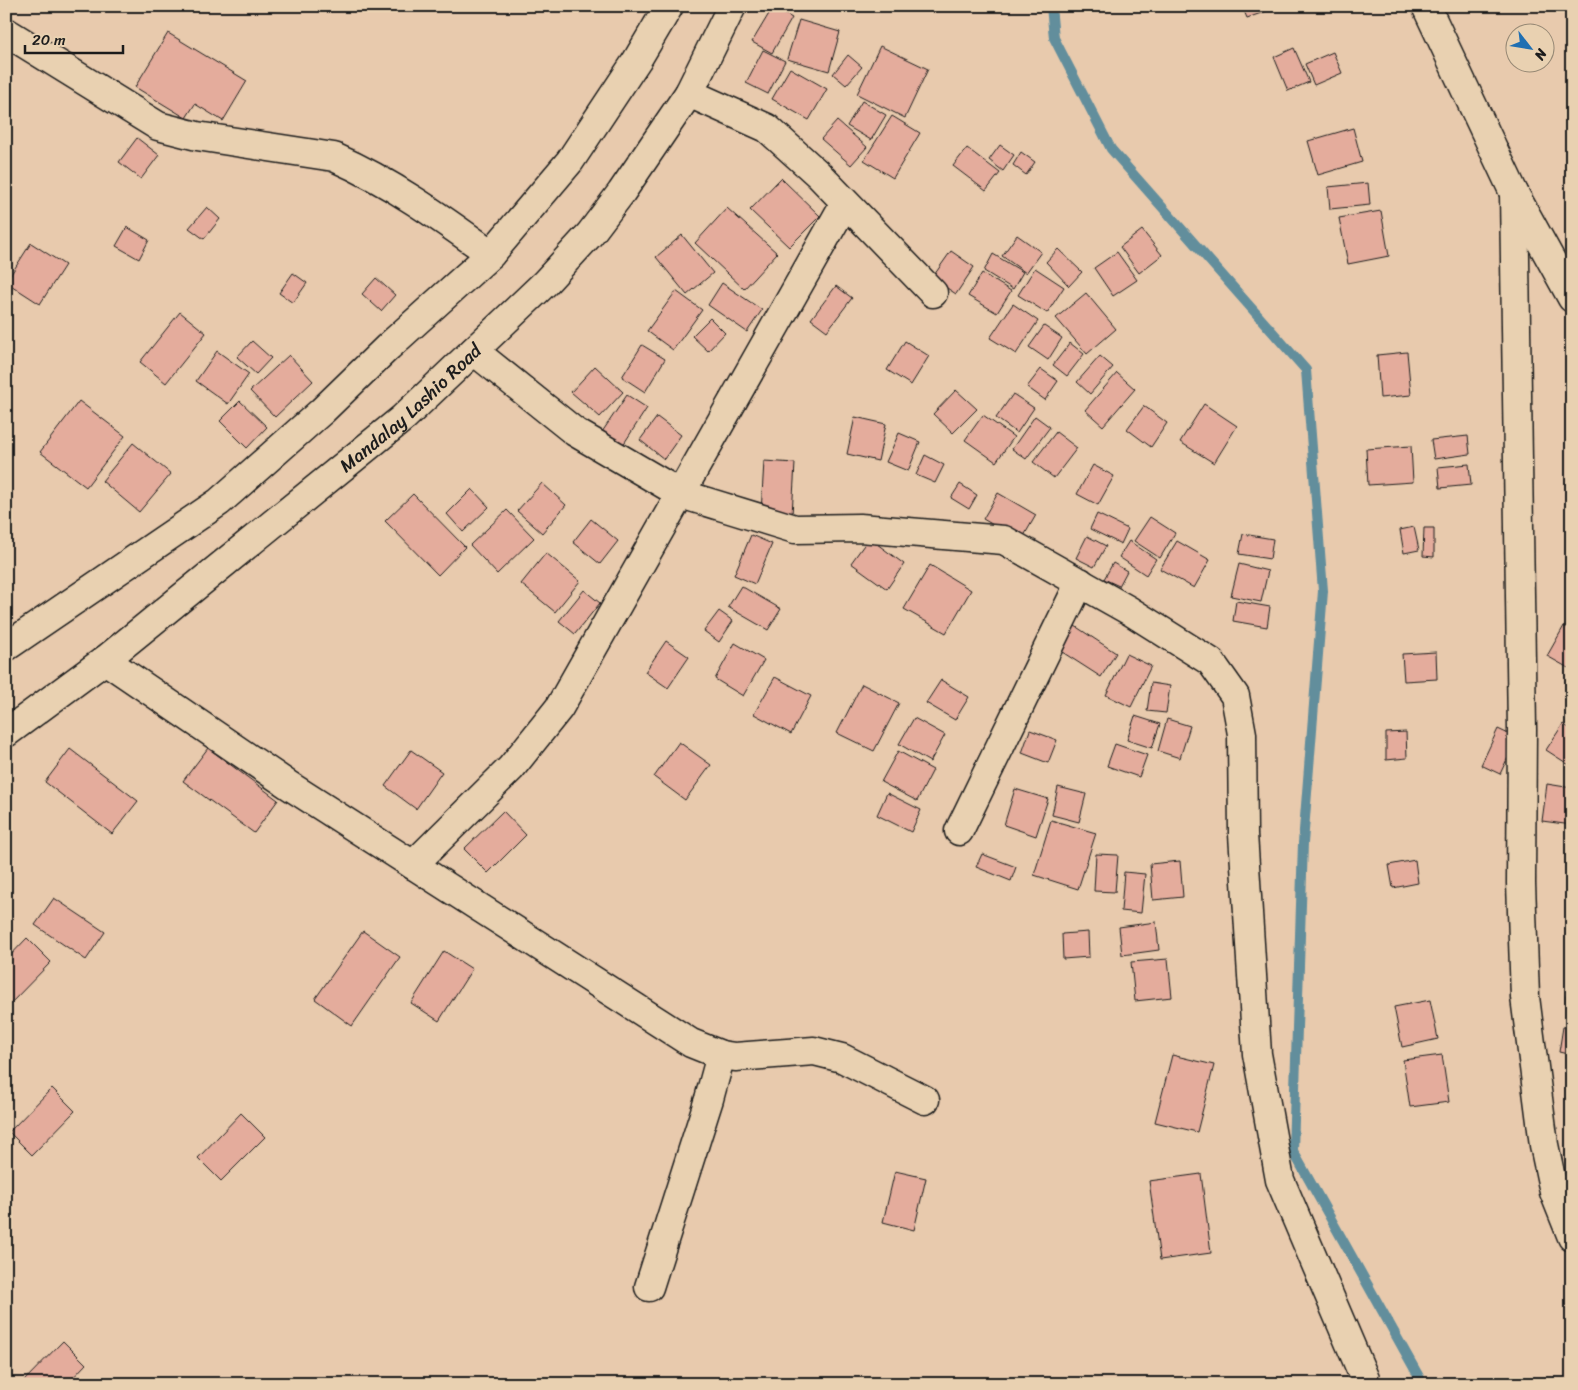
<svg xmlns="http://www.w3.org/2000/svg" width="1578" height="1390" viewBox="0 0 1578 1390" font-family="Sriracha,sans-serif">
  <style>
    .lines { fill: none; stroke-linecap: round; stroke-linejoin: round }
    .stream { stroke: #628e9c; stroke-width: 10 }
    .building { fill: #e4ac9c; stroke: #1c1c1c }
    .minor-casing { stroke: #1c1c1c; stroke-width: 31 }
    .trunk-casing { stroke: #1c1c1c; stroke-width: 31 }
    .minor { stroke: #e9d1b1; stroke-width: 28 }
    .trunk { stroke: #e9d1b1; stroke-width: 28 }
    .labels { text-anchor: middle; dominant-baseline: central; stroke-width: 4.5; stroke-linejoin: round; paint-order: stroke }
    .street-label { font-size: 19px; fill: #1c1c1c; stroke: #e9d1b1 }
  </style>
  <rect width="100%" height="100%" fill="#e8caad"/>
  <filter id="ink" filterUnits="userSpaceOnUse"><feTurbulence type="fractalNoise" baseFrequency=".02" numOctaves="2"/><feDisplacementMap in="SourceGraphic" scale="10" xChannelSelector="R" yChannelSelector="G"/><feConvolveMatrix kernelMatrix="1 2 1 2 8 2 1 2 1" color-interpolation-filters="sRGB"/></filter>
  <g filter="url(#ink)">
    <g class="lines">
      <polyline class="stream" points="1051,6 1054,38 1111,149 1306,370 1323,591 1303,843 1293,1151 1423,1384"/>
    </g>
    <g class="building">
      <polygon points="1242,6 1265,6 1267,11 1247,18"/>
      <polygon points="773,7 792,18 772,53 752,42"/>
      <polygon points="799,20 840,32 829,71 787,59"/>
      <polygon points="168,33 247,81 223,121 195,104 186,118 135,87"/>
      <polygon points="880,46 928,69 905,118 857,94"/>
      <polygon points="1294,48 1309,82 1288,91 1274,57"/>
      <polygon points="763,50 785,61 768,94 746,83"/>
      <polygon points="1333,52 1342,73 1314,85 1305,64"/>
      <polygon points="848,55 862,67 846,85 833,74"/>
      <polygon points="790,68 827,89 809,120 772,99"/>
      <polygon points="862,101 886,115 871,140 847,126"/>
      <polygon points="892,116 920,133 893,178 864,160"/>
      <polygon points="837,121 867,147 851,165 821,139"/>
      <polygon points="1353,128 1362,162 1318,175 1308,141"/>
      <polygon points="137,138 159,155 141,179 119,162"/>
      <polygon points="1000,145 1014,155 1003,171 989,160"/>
      <polygon points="967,148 1000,173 986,191 953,166"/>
      <polygon points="1021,152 1035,162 1026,175 1013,165"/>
      <polygon points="781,178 820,216 789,247 750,210"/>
      <polygon points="1368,183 1370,205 1330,209 1328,187"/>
      <polygon points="207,207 220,219 204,239 189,228"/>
      <polygon points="727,208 777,253 744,289 695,243"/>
      <polygon points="1381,211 1389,256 1348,264 1339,218"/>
      <polygon points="127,227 149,240 139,259 116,246"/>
      <polygon points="1142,230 1162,255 1139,273 1120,247"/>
      <polygon points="682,235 713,273 687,295 656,257"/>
      <polygon points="1017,235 1041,252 1026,273 1002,256"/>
      <polygon points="31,243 65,265 40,304 6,282"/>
      <polygon points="1058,249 1082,272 1069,286 1046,262"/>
      <polygon points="951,251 974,267 956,294 932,278"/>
      <polygon points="1117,252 1137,280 1113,296 1094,268"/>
      <polygon points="993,254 1023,272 1013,289 984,271"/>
      <polygon points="1035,268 1064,287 1047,313 1018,295"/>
      <polygon points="293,273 307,283 293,303 279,293"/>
      <polygon points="982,273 1011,291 997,313 968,296"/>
      <polygon points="376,278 395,295 381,311 362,294"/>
      <polygon points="722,283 762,310 747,332 708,305"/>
      <polygon points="836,286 852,298 827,331 811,319"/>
      <polygon points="676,291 702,310 673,350 647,331"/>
      <polygon points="1086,293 1116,329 1087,354 1056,318"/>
      <polygon points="1013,304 1038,321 1016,354 990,338"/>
      <polygon points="180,312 206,333 166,383 140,362"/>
      <polygon points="710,318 725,333 708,351 692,336"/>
      <polygon points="1044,326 1062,338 1048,360 1029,347"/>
      <polygon points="252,341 271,358 256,374 237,357"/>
      <polygon points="905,341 929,356 911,385 887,370"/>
      <polygon points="1070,343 1084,354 1067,376 1053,365"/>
      <polygon points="642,345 665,359 645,392 622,377"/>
      <polygon points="217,351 249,374 228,404 196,381"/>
      <polygon points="1407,352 1411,395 1380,398 1377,355"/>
      <polygon points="289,355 313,381 275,417 250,391"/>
      <polygon points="1100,356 1113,367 1090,394 1077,382"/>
      <polygon points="595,366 623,392 600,417 571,392"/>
      <polygon points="1041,369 1058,381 1045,400 1027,387"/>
      <polygon points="1117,373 1135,389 1103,426 1085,410"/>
      <polygon points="956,390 977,409 953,433 933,414"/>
      <polygon points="1013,394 1034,408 1017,433 996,418"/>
      <polygon points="627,395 647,408 623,445 602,432"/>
      <polygon points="79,401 125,436 86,487 40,452"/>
      <polygon points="240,401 267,427 247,448 220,421"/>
      <polygon points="1204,404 1237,426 1214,463 1180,442"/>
      <polygon points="1144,406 1167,423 1151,447 1127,429"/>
      <polygon points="983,415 1014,437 996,462 965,440"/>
      <polygon points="1035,416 1050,427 1026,459 1012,449"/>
      <polygon points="657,417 681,435 664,459 640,440"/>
      <polygon points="855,417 886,424 878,461 847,454"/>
      <polygon points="1056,432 1077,448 1054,478 1033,462"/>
      <polygon points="899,433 920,442 908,471 886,462"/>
      <polygon points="1468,436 1470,454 1434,459 1431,440"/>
      <polygon points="133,443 171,474 139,512 102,481"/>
      <polygon points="1411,446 1413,482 1368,485 1366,449"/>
      <polygon points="925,455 944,465 935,483 916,475"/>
      <polygon points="764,461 795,463 792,515 761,513"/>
      <polygon points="1469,464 1471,485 1440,488 1438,467"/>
      <polygon points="1093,465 1114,476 1098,505 1077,494"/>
      <polygon points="542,483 566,505 542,533 517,511"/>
      <polygon points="960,484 977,495 969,509 951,498"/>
      <polygon points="472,489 489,507 463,532 447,514"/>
      <polygon points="998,493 1036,515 1021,541 983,519"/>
      <polygon points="413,494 465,547 438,575 385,521"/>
      <polygon points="507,510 534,538 497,574 470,545"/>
      <polygon points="1097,514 1128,529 1121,544 1090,529"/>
      <polygon points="1150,517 1175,533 1160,558 1134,541"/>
      <polygon points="591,519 618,541 600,564 573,542"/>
      <polygon points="1414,527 1419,550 1404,553 1400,530"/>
      <polygon points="1424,528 1434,528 1434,557 1423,556"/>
      <polygon points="1243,534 1273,539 1270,559 1239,554"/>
      <polygon points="751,535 772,544 755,584 734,575"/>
      <polygon points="1087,536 1106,546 1094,567 1076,558"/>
      <polygon points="869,538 904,564 887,589 851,563"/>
      <polygon points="1129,541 1156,559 1146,575 1119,557"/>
      <polygon points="1177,541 1210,560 1194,588 1160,569"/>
      <polygon points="546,553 580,581 555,612 521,584"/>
      <polygon points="1113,563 1127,571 1119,586 1104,579"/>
      <polygon points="1239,564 1268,571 1261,602 1231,596"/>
      <polygon points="930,565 971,590 946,633 904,609"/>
      <polygon points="741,586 781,609 768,630 728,607"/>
      <polygon points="584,590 600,603 575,634 559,621"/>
      <polygon points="1236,601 1270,607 1267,627 1233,621"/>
      <polygon points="719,611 733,621 719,642 704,631"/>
      <polygon points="1075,626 1116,653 1101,677 1059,650"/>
      <polygon points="1564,626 1572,631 1572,670 1547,656"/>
      <polygon points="666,641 689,657 668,688 645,672"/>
      <polygon points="735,643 764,660 743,696 715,679"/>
      <polygon points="1436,652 1437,679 1404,681 1402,654"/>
      <polygon points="1126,654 1151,666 1131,707 1106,695"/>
      <polygon points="775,677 811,696 791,734 754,714"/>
      <polygon points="941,680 969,697 955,720 926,703"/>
      <polygon points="1151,683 1170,686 1166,713 1147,711"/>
      <polygon points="862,684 899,703 874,751 837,733"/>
      <polygon points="1135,716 1160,724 1152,748 1127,740"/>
      <polygon points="914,718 945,735 930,762 899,744"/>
      <polygon points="1167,719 1190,726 1180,758 1158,751"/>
      <polygon points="1563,724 1572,730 1571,766 1546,750"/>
      <polygon points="1498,729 1517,738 1500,774 1481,765"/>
      <polygon points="1030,730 1057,740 1048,763 1022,753"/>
      <polygon points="1406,732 1407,758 1386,760 1386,733"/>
      <polygon points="679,742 711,765 685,800 654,777"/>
      <polygon points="1115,744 1147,755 1139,777 1107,766"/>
      <polygon points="208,748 278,800 254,833 183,781"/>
      <polygon points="70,749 138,801 112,834 45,782"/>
      <polygon points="411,750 442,772 416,809 385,786"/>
      <polygon points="898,751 933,770 917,801 881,782"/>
      <polygon points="1547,784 1572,788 1572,825 1542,821"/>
      <polygon points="1058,787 1086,794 1079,822 1052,815"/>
      <polygon points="1015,789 1048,799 1036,836 1004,825"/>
      <polygon points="887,793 921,810 911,832 877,815"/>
      <polygon points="503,811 526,835 488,873 464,849"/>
      <polygon points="1051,820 1096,833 1078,889 1034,875"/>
      <polygon points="982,854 1016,867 1011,881 976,867"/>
      <polygon points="1096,854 1118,855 1115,892 1094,891"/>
      <polygon points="1415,860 1418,883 1393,888 1389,865"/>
      <polygon points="1180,861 1183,897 1153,900 1150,864"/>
      <polygon points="1124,872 1145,874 1141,913 1121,911"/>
      <polygon points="54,898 105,932 86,960 35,925"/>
      <polygon points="1156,922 1159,950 1122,955 1119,927"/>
      <polygon points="363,931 400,957 352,1026 315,999"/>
      <polygon points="1088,932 1089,957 1063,959 1062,934"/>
      <polygon points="27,938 51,962 8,1006 6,960"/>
      <polygon points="444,951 472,969 439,1021 411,1003"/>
      <polygon points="1168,959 1172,997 1135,1001 1131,962"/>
      <rect x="1566" y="996" width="6" height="22"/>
      <polygon points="1430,1000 1438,1039 1402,1047 1394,1007"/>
      <polygon points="1563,1027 1572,1028 1572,1055 1559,1052"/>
      <polygon points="1172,1055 1214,1065 1197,1132 1155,1122"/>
      <polygon points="1442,1055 1449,1102 1410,1107 1403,1060"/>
      <polygon points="52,1088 75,1111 32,1155 9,1132"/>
      <polygon points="241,1113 265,1137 221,1181 198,1158"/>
      <polygon points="895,1171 926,1178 914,1230 883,1222"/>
      <polygon points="1201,1174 1211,1253 1160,1260 1149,1181"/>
      <polygon points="63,1341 86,1364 67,1384 21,1384"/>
    </g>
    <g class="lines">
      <g class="minor-casing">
        <g id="minor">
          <polyline points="1426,6 1514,193 1572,298"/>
          <path d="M 6,32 L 158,126 L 197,136 L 334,157 C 391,182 441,218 491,254"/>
          <polyline points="689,93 767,128 818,174 933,293"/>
          <polyline points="1514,193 1522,730 1521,883 1525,997 1544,1145 1554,1192 1572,1237"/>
          <polyline points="474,351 575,432 681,494 795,529 860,528 1004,540 1130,611 1211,662 1235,696 1242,734 1243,834 1257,1054 1280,1180 1367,1384"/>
          <polyline points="105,660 290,786 691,1043 721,1055 735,1057 814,1051 842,1058 925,1100"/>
          <polyline points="959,831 1080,582"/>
          <polyline points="413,865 511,768 559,708 845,203"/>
          <polyline points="649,1287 709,1099 721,1055"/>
        </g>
      </g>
      <g class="trunk-casing">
        <g id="trunk">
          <polyline points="6,647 219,502 322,411 388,347 491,254 570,161 637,60 669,6"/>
          <path id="s1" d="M 6,733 L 105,660 L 403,418 L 545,283 L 590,234 L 621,193 L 689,93 L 732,6"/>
        </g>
      </g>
      <use href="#minor" class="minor"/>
      <use href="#trunk" class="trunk"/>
    </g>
  </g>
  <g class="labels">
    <g class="street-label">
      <text stroke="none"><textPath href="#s1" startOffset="519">Mandalay Lashio Road</textPath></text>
    </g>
  </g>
  <rect width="1578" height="1390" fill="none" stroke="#e9d1b1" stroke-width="25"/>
  <rect x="12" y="12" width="1553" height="1365" fill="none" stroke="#1c1c1c" stroke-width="2" filter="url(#ink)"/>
  <g transform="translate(1530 48) rotate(121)"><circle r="24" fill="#e9d1b1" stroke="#978975"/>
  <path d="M0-4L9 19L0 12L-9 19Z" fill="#1f6fb2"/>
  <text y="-8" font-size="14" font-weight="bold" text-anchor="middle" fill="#1c1c1c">N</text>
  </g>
  <path d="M25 45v8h98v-8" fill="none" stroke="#1c1c1c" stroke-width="2.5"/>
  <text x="32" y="45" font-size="15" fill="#1c1c1c" stroke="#e9d1b1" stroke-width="4" paint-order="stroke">20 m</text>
</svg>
